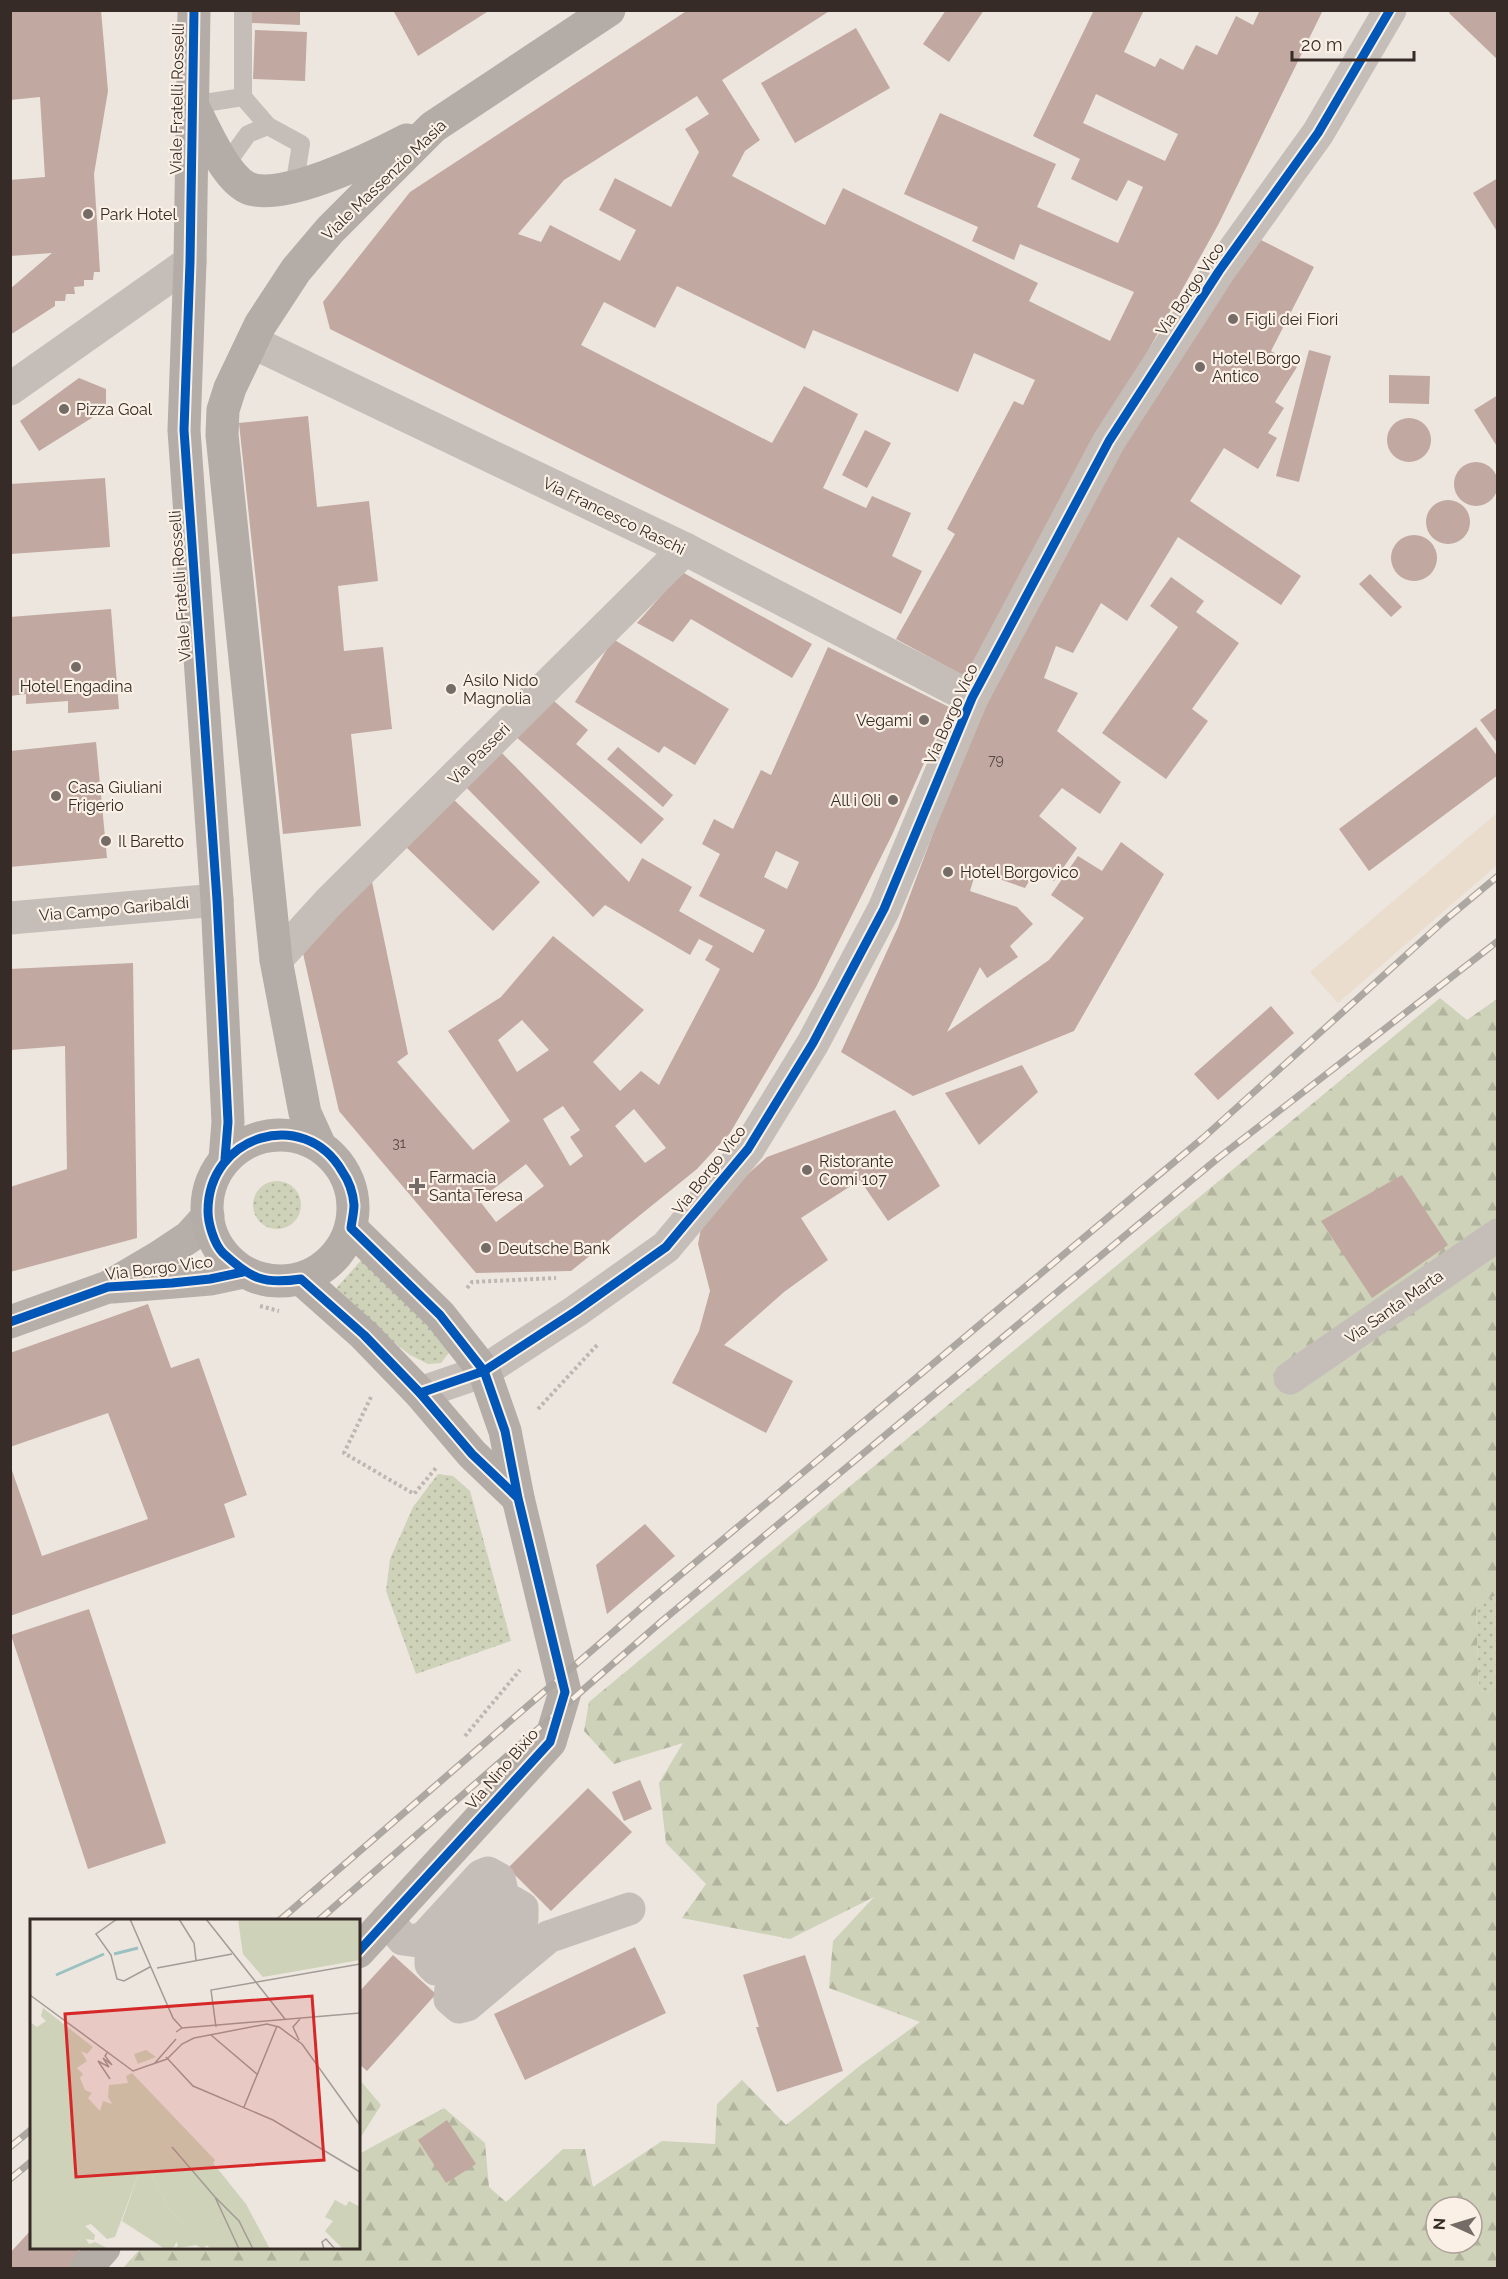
<svg xmlns="http://www.w3.org/2000/svg" width="1508" height="2279" viewBox="0 0 1508 2279" font-family="Raleway,sans-serif">
  <style>
    .grass { fill: url(#grass-dots) }
    .forest { fill: url(#forest-firs); fill-rule: evenodd }
    .plaza { fill: #ebddcd }
    .building { fill: #c1a8a0; fill-rule: evenodd }
    .lines { fill: none; stroke-linecap: round; stroke-linejoin: round }
    .path { stroke: #beb6b1; stroke-width: 4; stroke-dasharray: 3 3; stroke-linecap: butt }
    .service { stroke: #c5beb8; stroke-width: 18 }
    .minor { stroke: #c5beb8; stroke-width: 33 }
    .secondary { stroke: #b6aea9; stroke-width: 33 }
    .primary { stroke: #b4aca7; stroke-width: 33 }
    .rail-casing { stroke: #ada7a2; stroke-width: 7 }
    .rail { stroke: #faf0e5; stroke-width: 4.5; stroke-dasharray: 14; stroke-linecap: butt }
    .cycleway-casing { stroke: #faf0e5; stroke-width: 13 }
    .cycleway { stroke: #0057b8; stroke-width: 9 }
    .poi-dot { fill: #766c67; stroke: #faf0e5; stroke-width: 2 }
    .labels { text-anchor: middle; dominant-baseline: central; stroke-width: 4.5; stroke-linejoin: round; paint-order: stroke }
    .number-label { font-size: 14px; fill: #594a44 }
    .street-label { font-size: 16px; fill: #362b26; stroke: #faf0e5 }
    .poi-label { font-size: 16px; fill: #362b26; stroke: #faf0e5; text-anchor: start }
    .inset-river { fill: none; stroke: #9ac0bf; stroke-width: 3 }
    .inset-road { fill: none; stroke: #a39b95; stroke-width: 1.5 }
    .view { fill: #d62828; fill-opacity: 0.15; stroke: #d62828; stroke-width: 3 }
    .inset-edge { fill: none; stroke: #362b26; stroke-width: 3 }
  </style>
  <defs>
    <pattern id="grass-dots" width="8" height="8" patternUnits="userSpaceOnUse" patternTransform="scale(1.5)"><rect width="8" height="8" fill="#ced2b8"/><path d="M2 2h.1M6 6h.1" fill="none" stroke="#b2b49e" stroke-width="1.8" stroke-linecap="round"/></pattern>
    <pattern id="forest-firs" width="22" height="20" patternUnits="userSpaceOnUse" patternTransform="scale(1.5)"><rect width="22" height="20" fill="#ced2b8"/><path d="M5 1l3.5 6h-7zM16 11l3.5 6h-7z" fill="#b2b49e"/></pattern>
  </defs>
  <rect width="100%" height="100%" fill="#ece6df"/>
  <g class="grass">
    <circle cx="277" cy="1205" r="24"/>
    <polygon points="364,1257 451,1350 441,1363 428,1364 410,1355 332,1293"/>
    <polygon points="438,1474 453,1476 470,1491 511,1641 416,1674 386,1591 390,1559 413,1507"/>
    <polygon points="1497,1594 1497,1697 1479,1689 1476,1605"/>
  </g>
  <g class="forest">
    <path d="M 1440,998 L 1467,1020 L 1497,999 L 1498,1594 L 1476,1605 L 1479,1689 L 1498,1697 L 1497,2268 L 123,2268 L 141,2248 L 358,2248 L 359,2154 L 444,2108 L 485,2143 L 489,2187 L 506,2202 L 563,2149 L 585,2149 L 593,2187 L 662,2141 L 715,2144 L 717,2104 L 742,2080 L 786,2125 L 861,2065 L 920,2022 L 829,1988 L 833,1941 L 874,1897 L 790,1939 L 682,1918 L 706,1884 L 666,1843 L 659,1783 L 683,1743 L 614,1764 L 584,1731 L 589,1702 ZM 1436,2207 L 1472,2207 L 1472,2243 L 1436,2243 Z"/>
    <polygon points="359,2079 381,2105 359,2140"/>
  </g>
  <polygon class="plaza" points="1497,813 1497,865 1338,1003 1310,972"/>
  <g class="building">
    <polygon points="10,10 101,10 108,91 94,174 100,272 94,272 93,280 84,280 84,286 74,287 75,294 66,294 65,301 55,301 55,306 10,335 10,289 52,253 10,256 10,180 45,177 40,97 10,100"/>
    <polygon points="252,10 300,10 300,25 252,23"/>
    <polygon points="393,10 490,10 418,56"/>
    <path d="M 688,10 L 831,10 L 722,80 L 760,140 L 745,151 L 732,176 L 825,225 L 843,188 L 1038,283 L 1029,301 L 1110,341 L 1134,292 L 1020,244 L 1014,260 L 972,241 L 978,227 L 904,194 L 940,113 L 1056,164 L 1037,207 L 1118,243 L 1143,187 L 1128,180 L 1117,201 L 1071,179 L 1080,159 L 1033,136 L 1094,10 L 1144,10 L 1124,52 L 1155,67 L 1160,58 L 1183,70 L 1196,45 L 1217,55 L 1236,16 L 1253,25 L 1260,10 L 1323,10 L 1218,225 L 1123,396 L 970,679 L 896,639 L 955,534 L 947,529 L 1014,401 L 1023,405 L 1035,380 L 974,353 L 958,392 L 813,330 L 805,349 L 677,286 L 655,328 L 604,302 L 581,345 L 772,443 L 804,386 L 858,414 L 823,488 L 866,508 L 872,496 L 911,513 L 892,556 L 922,571 L 901,614 L 330,329 L 323,302 L 410,192 ZM 1096,94 L 1178,134 L 1165,161 L 1083,123 ZM 697,96 L 709,114 L 685,129 L 699,152 L 671,207 L 615,178 L 599,210 L 636,230 L 620,261 L 550,225 L 541,242 L 518,234 L 564,180 Z"/>
    <polygon points="946,10 984,10 949,62 923,44"/>
    <polygon points="1451,10 1498,10 1498,60 1449,13"/>
    <polygon points="856,28 890,88 795,143 761,83"/>
    <polygon points="255,30 307,32 305,81 253,79"/>
    <polygon points="1498,178 1498,233 1473,193"/>
    <polygon points="1259,239 1314,267 1271,351 1297,367 1275,402 1284,408 1268,433 1277,438 1258,469 1224,448 1190,501 1301,576 1281,605 1178,537 1127,621 1101,603 1073,653 1056,646 1044,678 1078,693 1057,731 1121,782 1100,814 1062,788 1039,816 1077,848 1054,881 1035,871 1025,888 976,871 970,891 1017,907 1033,924 1010,946 1018,957 987,978 980,967 947,1032 1049,960 1084,918 1051,895 1078,856 1102,871 1121,842 1164,874 1074,1031 913,1096 841,1052 898,927 980,708 1107,458"/>
    <polygon points="1309,350 1331,356 1299,482 1276,476"/>
    <polygon points="1389,375 1430,376 1429,404 1389,403"/>
    <polygon points="79,378 106,389 106,409 39,451 20,421"/>
    <polygon points="1498,395 1498,448 1474,410"/>
    <polygon points="308,416 317,507 369,501 378,581 338,586 344,651 383,647 392,729 351,734 361,826 283,834 239,423"/>
    <circle cx="1409" cy="440" r="22"/>
    <polygon points="865,430 891,443 867,488 842,475"/>
    <circle cx="1476" cy="484" r="22"/>
    <polygon points="105,478 110,547 10,554 10,484"/>
    <circle cx="1448" cy="522" r="22"/>
    <circle cx="1414" cy="558" r="23"/>
    <polygon points="682,572 812,644 792,678 691,619 673,642 637,623"/>
    <polygon points="1370,574 1402,607 1391,617 1359,584"/>
    <polygon points="1171,577 1204,601 1196,612 1239,643 1192,709 1208,721 1166,779 1102,733 1178,627 1150,606"/>
    <polygon points="111,609 119,709 68,713 68,701 26,704 26,694 10,696 10,617"/>
    <polygon points="613,639 729,709 695,765 664,746 659,753 575,702"/>
    <path d="M 828,647 L 949,707 L 892,835 L 816,987 L 730,1133 L 697,1169 L 571,1271 L 476,1273 L 339,1111 L 302,949 L 371,877 L 408,1054 L 397,1062 L 473,1150 L 510,1121 L 448,1031 L 501,997 L 553,936 L 644,1010 L 593,1062 L 620,1091 L 641,1071 L 659,1085 L 720,969 L 705,960 L 713,946 L 699,939 L 690,955 L 605,905 L 593,917 L 462,783 L 498,749 L 629,882 L 642,858 L 692,887 L 679,911 L 753,953 L 765,930 L 699,896 L 720,854 L 702,844 L 714,819 L 733,829 L 761,770 L 771,775 ZM 776,851 L 799,862 L 787,889 L 764,877 ZM 522,1020 L 549,1050 L 517,1072 L 498,1040 ZM 563,1106 L 580,1130 L 570,1137 L 583,1156 L 570,1166 L 543,1119 ZM 634,1109 L 666,1148 L 645,1163 L 615,1126 ZM 526,1164 L 544,1186 L 496,1222 L 479,1200 Z"/>
    <polygon points="548,696 588,730 576,744 664,819 641,844 515,736"/>
    <polygon points="1498,707 1498,744 1480,720"/>
    <polygon points="1476,727 1498,757 1498,775 1369,871 1339,829"/>
    <polygon points="96,742 107,858 10,867 10,751"/>
    <polygon points="618,747 673,795 663,807 607,759"/>
    <polygon points="451,797 540,882 493,931 405,846"/>
    <polygon points="133,963 137,1238 10,1272 10,1187 67,1169 65,1046 10,1050 10,969"/>
    <polygon points="1271,1006 1294,1033 1218,1100 1194,1074"/>
    <polygon points="1022,1065 1038,1092 979,1145 945,1093"/>
    <polygon points="895,1110 940,1186 888,1221 860,1180 801,1218 828,1260 784,1292 724,1345 793,1381 766,1433 672,1383 699,1331 710,1291 698,1244 704,1213 767,1157"/>
    <polygon points="1402,1175 1448,1245 1372,1298 1321,1221"/>
    <polygon points="148,1304 171,1368 199,1358 247,1495 224,1504 235,1537 10,1616 10,1465 42,1556 148,1519 108,1413 10,1447 10,1353"/>
    <polygon points="645,1524 675,1556 607,1614 596,1565"/>
    <polygon points="89,1609 166,1843 88,1869 11,1635"/>
    <polygon points="640,1780 652,1809 624,1821 612,1792"/>
    <polygon points="588,1788 632,1832 551,1911 508,1868"/>
    <polygon points="635,1947 666,2013 525,2080 494,2014"/>
    <polygon points="393,1955 436,1994 367,2071 358,2063 358,1993"/>
    <polygon points="805,1955 843,2071 777,2092 756,2027 759,2027 743,1975"/>
    <polygon points="447,2120 476,2164 446,2183 418,2140"/>
    <polygon points="32,2229 32,2248 75,2248 83,2255 72,2268 10,2268 10,2253"/>
  </g>
  <g class="lines">
    <g class="path">
      <polyline points="467,1288 472,1282 556,1278"/>
      <polyline points="260,1306 279,1311"/>
      <polyline points="371,1397 344,1453 414,1494 436,1468"/>
      <polyline points="538,1409 598,1344"/>
      <polyline points="465,1736 520,1670"/>
    </g>
    <g class="service">
      <polyline points="243,97 268,126 301,144 294,187"/>
      <polyline points="192,105 243,97 243,10"/>
      <polyline points="225,166 248,134 268,126"/>
    </g>
    <g class="minor">
      <polyline points="252,342 685,549 972,698"/>
      <polyline points="10,389 190,262"/>
      <polyline points="10,918 217,900"/>
      <polyline points="276,960 328,903 685,549"/>
      <polyline points="1290,1378 1498,1235"/>
      <polyline points="420,1393 484,1371 576,1311 666,1247 748,1149 813,1043 884,909 972,698 1109,441 1219,271 1318,133 1390,10"/>
      <polyline points="387,1920 403,1939 418,1941 427,1935 481,1876 488,1873 499,1879 501,1887 497,1894 431,1957 431,1964 436,1969 445,1969 505,1905 512,1902 522,1908 522,1919 451,1988 450,1999 459,2007 467,2005 548,1937 629,1909"/>
    </g>
    <g class="secondary">
      <polyline points="113,1287 210,1279 243,1272"/>
      <polyline points="10,1322 108,1287 159,1257 189,1237 208,1216"/>
    </g>
    <g class="primary">
      <polyline points="194,10 190,262 184,430 217,900 228,1122 225,1159"/>
      <path d="M 193,107 C 205,129 224,175 246,187 C 278,205 376,156 407,140"/>
      <circle cx="280" cy="1208" r="73"/>
      <polyline points="320,1146 305,1113 276,960 222,435 223,410 230,388 260,325 296,270 330,230 433,127 609,10"/>
      <polyline points="351,1228 440,1315 484,1371 505,1431 518,1498 565,1692 550,1742 358,1952"/>
      <polyline points="301,1279 364,1335 420,1393 472,1454 518,1498"/>
      <polyline points="86,2268 104,2248"/>
    </g>
    <g class="rail-casing">
      <g id="rail">
        <polyline points="280,1920 648,1602 1203,1138 1445,920 1498,876"/>
        <polyline points="319,1920 662,1621 1217,1159 1498,941"/>
        <polyline points="10,2147 32,2129"/>
        <polyline points="10,2179 32,2161"/>
      </g>
    </g>
    <use href="#rail" class="rail"/>
    <g class="cycleway-casing">
      <g id="cycleway">
        <polyline points="194,10 190,262 184,430 217,900 228,1122 225,1159"/>
        <polyline points="10,1322 108,1287 172,1283 210,1279 243,1272"/>
        <polyline points="420,1393 484,1371 576,1311 666,1247 748,1149 813,1043 884,909 972,698 1109,441 1219,271 1318,133 1390,10"/>
        <path d="M 358,1952 L 550,1742 L 565,1692 L 518,1498 L 505,1431 L 484,1371 L 440,1315 L 351,1228 C 352,1220 354,1212 354,1205 C 353,1192 349,1181 342,1171 C 304,1106 208,1135 208,1211 C 208,1223 214,1244 223,1253 C 250,1278 263,1285 301,1279 L 364,1335 L 420,1393 L 472,1454 L 518,1498"/>
      </g>
    </g>
    <use href="#cycleway" class="cycleway"/>
  </g>
  <g class="poi-dot">
    <circle cx="88" cy="214" r="6"/>
    <circle cx="1233" cy="319" r="6"/>
    <circle cx="1200" cy="367" r="6"/>
    <circle cx="64" cy="409" r="6"/>
    <circle cx="76" cy="667" r="6"/>
    <circle cx="451" cy="689" r="6"/>
    <circle cx="924" cy="720" r="6"/>
    <circle cx="56" cy="796" r="6"/>
    <circle cx="893" cy="800" r="6"/>
    <circle cx="106" cy="841" r="6"/>
    <circle cx="948" cy="872" r="6"/>
    <circle cx="807" cy="1170" r="6"/>
    <path d="M414 1177h6v6h6v6h-6v6h-6v-6h-6v-6h6z"/>
    <circle cx="486" cy="1248" r="6"/>
  </g>
  <g class="labels">
    <g class="number-label">
      <text x="996" y="760">79</text>
      <text x="399" y="1143">31</text>
    </g>
    <g class="street-label">
      <text transform="translate(177 99) rotate(-89)">Viale Fratelli Rosselli</text>
      <text transform="translate(384 180) rotate(-44)">Viale Massenzio Masia</text>
      <text transform="translate(1190 289) rotate(-56)">Via Borgo Vico</text>
      <text transform="translate(614 516) rotate(26)">Via Francesco Raschi</text>
      <text transform="translate(180 586) rotate(-94)">Viale Fratelli Rosselli</text>
      <text transform="translate(951 714) rotate(-66)">Via Borgo Vico</text>
      <text transform="translate(479 754) rotate(-45)">Via Passeri</text>
      <text transform="translate(114 909) rotate(-5)">Via Campo Garibaldi</text>
      <text transform="translate(709 1170) rotate(-52)">Via Borgo Vico</text>
      <text transform="translate(159 1268) rotate(-7)">Via Borgo Vico</text>
      <text transform="translate(1394 1307) rotate(-35)">Via Santa Marta</text>
      <text transform="translate(502 1769) rotate(-49)">Via Nino Bixio</text>
    </g>
    <g class="poi-label">
      <text x="100" y="214">Park Hotel</text>
      <text x="1245" y="319">Figli dei Fiori</text>
      <text x="1212" y="358">Hotel Borgo<tspan x="1212" dy="18">Antico</tspan></text>
      <text x="76" y="409">Pizza Goal</text>
      <text x="463" y="680">Asilo Nido<tspan x="463" dy="18">Magnolia</tspan></text>
      <text x="76" y="686" text-anchor="middle">Hotel Engadina</text>
      <text x="912" y="720" text-anchor="end">Vegami</text>
      <text x="68" y="787">Casa Giuliani<tspan x="68" dy="18">Frigerio</tspan></text>
      <text x="881" y="800" text-anchor="end">All i Oli</text>
      <text x="118" y="841">Il Baretto</text>
      <text x="960" y="872">Hotel Borgovico</text>
      <text x="819" y="1161">Ristorante<tspan x="819" dy="18">Comi 107</tspan></text>
      <text x="429" y="1177">Farmacia<tspan x="429" dy="18">Santa Teresa</tspan></text>
      <text x="498" y="1248">Deutsche Bank</text>
    </g>
  </g>
  <g transform="translate(30 1919)">
    <rect width="330" height="330" fill="#ece6df"/>
    <path d="M 116,131 L 126,138 L 108,145 L 104,135 ZM 119,250 L 140,291 L 155,305 L 143,330 L 135,330 L 92,302 L 110,251 Z" fill="#ced2b8"/>
    <path d="M 13,89 L 63,128 L 57,135 L 51,132 L 57,142 L 47,149 L 53,155 L 50,159 L 55,171 L 62,174 L 58,179 L 70,192 L 73,182 L 82,185 L 78,178 L 79,166 L 98,164 L 96,157 L 102,154 L 185,241 L 183,244 L 216,285 L 240,330 L 180,330 L 177,326 L 173,330 L 166,326 L 143,330 L 148,327 L 145,319 L 149,308 L 155,305 L 140,291 L 119,250 L 110,251 L 85,318 L 77,320 L 61,305 L 55,307 L 65,316 L 64,321 L 56,320 L 59,325 L 65,323 L 79,330 L 0,330 L 0,103 L 7,108 L 16,102 L 11,97 Z" fill="#ced2b8"/>
    <path d="M 305,281 L 316,287 L 319,282 L 330,288 L 330,330 L 313,330 L 295,312 L 303,302 L 295,298 Z" fill="#ced2b8"/>
    <path d="M 208,0 L 330,0 L 330,41 L 233,58 L 213,35 Z" fill="#ced2b8"/>
    <path class="inset-river" d="M 84,35 L 108,29M 26,56 L 74,35"/>
    <path class="inset-road" d="M 87,0 L 66,15 L 81,36 L 87,60 L 94,62 L 120,48M 100,0 L 143,99 L 152,109M 149,0 L 164,24 L 166,41M 176,0 L 255,100M 127,49 L 202,35M 0,76 L 103,152 L 137,140 L 152,125 L 164,119 L 237,105 L 249,108 L 272,125 L 330,206M 186,108 L 181,71 L 330,45M 146,113 L 152,109 L 330,94M 181,116 L 228,156M 269,121 L 263,108 L 270,100M 77,134 L 75,137 L 82,146 L 73,139 L 79,148 L 68,142 L 80,160M 136,138 L 163,167 L 243,201 L 330,253M 124,145 L 146,120M 214,188 L 247,107M 142,228 L 185,278M 209,330 L 185,278 L 209,302 L 223,330M 294,330 L 292,323 L 296,320 L 305,330"/>
    <path class="view" d="M 282,77 L 294,241 L 46,258 L 35,95 Z"/>
    <rect width="330" height="330" class="inset-edge"/>
  </g>
  <rect width="1508" height="2279" fill="none" stroke="#362b26" stroke-width="24"/>
  <g transform="translate(1454 2225) rotate(274)"><circle r="28" fill="#faf0e5" stroke="#aca199" stroke-width="1.5"/>
  <path d="M0-4.5L10 22L0 15L-10 22Z" fill="#766c67"/>
  <text y="-9" font-size="16" font-weight="bold" text-anchor="middle" fill="#362b26">N</text>
  </g>
  <path d="M1292 51v9h122v-9" fill="none" stroke="#362b26" stroke-width="3"/>
  <text x="1301" y="51" font-size="18" fill="#362b26" stroke="#faf0e5" stroke-width="4.5" paint-order="stroke">20 m</text>
</svg>
